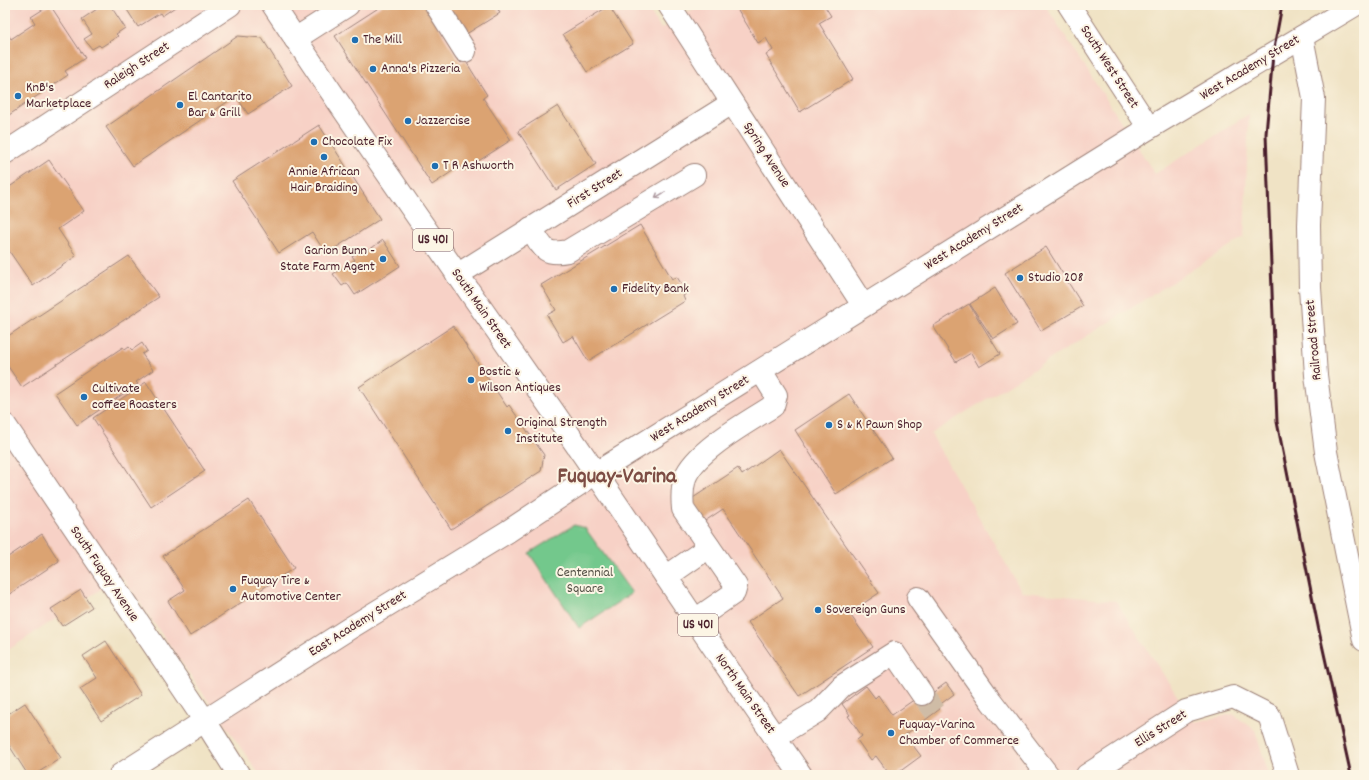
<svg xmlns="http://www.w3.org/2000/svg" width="1369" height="780" viewBox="0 0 1369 780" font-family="Dekko,sans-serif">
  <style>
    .built { fill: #f7d1c6 }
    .green { fill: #73c88c; stroke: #5e745c }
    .building { fill: #dba372 }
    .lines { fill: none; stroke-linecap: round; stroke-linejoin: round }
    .minor-tunnel { stroke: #cfbca6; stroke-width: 22; stroke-dasharray: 22 11; stroke-linecap: butt }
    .minor-casing { stroke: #9d8178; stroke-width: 24 }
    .major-casing { stroke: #9d8178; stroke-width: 24 }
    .minor { stroke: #fff; stroke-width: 22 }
    .major { stroke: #fff; stroke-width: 22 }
    .rail { stroke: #4a1f2b; stroke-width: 3 }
    .oneway { stroke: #ae9aa0 }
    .poi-dot { fill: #1f6fb2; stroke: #fcf5e5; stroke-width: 1.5 }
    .labels { text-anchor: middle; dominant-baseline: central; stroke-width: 4; stroke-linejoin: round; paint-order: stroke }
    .shield { fill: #fcf5e5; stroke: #7f5f63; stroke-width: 1 }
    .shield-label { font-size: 13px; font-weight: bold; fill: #4a1f2b }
    .poi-label { font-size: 14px; fill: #4a1f2b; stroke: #fcf5e5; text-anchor: start }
    .street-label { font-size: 14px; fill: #4a1f2b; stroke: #fcf5e5 }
    .park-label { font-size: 14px; fill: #565248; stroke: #fcf5e5 }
    .town-label { font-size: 22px; font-weight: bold; fill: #7d4d44; stroke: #fcf5e5 }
  </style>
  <rect width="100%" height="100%" fill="#fcf5e5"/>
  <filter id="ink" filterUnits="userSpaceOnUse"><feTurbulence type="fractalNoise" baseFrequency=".025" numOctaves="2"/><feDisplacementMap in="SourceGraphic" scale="8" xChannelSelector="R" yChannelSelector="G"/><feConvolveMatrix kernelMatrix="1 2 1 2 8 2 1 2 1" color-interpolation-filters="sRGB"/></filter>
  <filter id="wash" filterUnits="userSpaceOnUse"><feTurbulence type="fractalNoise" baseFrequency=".012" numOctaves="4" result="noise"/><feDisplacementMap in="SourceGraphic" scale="16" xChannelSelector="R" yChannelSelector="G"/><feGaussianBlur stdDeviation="0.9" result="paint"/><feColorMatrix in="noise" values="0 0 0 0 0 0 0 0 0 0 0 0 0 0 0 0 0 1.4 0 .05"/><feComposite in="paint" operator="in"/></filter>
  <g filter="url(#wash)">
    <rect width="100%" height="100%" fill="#f0e3c5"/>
    <polygon class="built" points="5,5 645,5 661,29 700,5 1045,5 1155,174 1249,114 1244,237 931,434 1022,592 1116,601 1194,722 1233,714 1255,730 1269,775 260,775 121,576 5,652"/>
    <polygon class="green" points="574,525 585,528 632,593 579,628 529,553"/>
    <g id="blocks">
      <g class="building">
        <polygon points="50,5 85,58 65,71 68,75 9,115 5,109 5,30 11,39 35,23 31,17"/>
        <polygon points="103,5 110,5 125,28 116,34 118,36 101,47 99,45 92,49 84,39 92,34 82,19"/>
        <polygon points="124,5 178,5 162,16 160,13 138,27"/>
        <polygon points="383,5 429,5 444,37 461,63 465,60 487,95 483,98 511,140 463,171 460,166 432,185 335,36"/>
        <polygon points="444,5 495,5 500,13 463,36"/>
        <polygon points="735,5 824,5 831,16 819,23 853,79 800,112 766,55 773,50 766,38 758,43"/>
        <polygon points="609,6 633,44 587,72 563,34"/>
        <polygon points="238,36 262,38 292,86 248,114 236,96 133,166 106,127"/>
        <polygon points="558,106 596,164 556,190 518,131"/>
        <polygon points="319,125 380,219 326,254 312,232 279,253 232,181"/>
        <polygon points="49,160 84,211 58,229 76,256 33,286 5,245 5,190"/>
        <polygon points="640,225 672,279 677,277 687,293 683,296 685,301 588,361 573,336 563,342 547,315 556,310 541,285"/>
        <polygon points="383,240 400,266 355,295 347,283 342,286 333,274 355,260 352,256 363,248 366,252"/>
        <polygon points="1046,247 1083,306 1041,331 1005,273"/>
        <polygon points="129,256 159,297 22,387 5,362 5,338"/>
        <polygon points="995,288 1017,324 993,339 970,304"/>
        <polygon points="969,304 1000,354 979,367 971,353 956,362 933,326"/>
        <polygon points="453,326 507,407 509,405 544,455 541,471 451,529 359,387"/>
        <polygon points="142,343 147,351 142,354 153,370 136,382 138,384 77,425 55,393 123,347 125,350 129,347 132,350"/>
        <polygon points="146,382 205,471 151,507 93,418"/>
        <polygon points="849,394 892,458 836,494 795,430"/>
        <polygon points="779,449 879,593 849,613 873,647 799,696 748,622 783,598 723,509 705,521 690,500 738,468 742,475"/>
        <polygon points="249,500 294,568 190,636 168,601 185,590 163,556"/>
        <polygon points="42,534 59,561 5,597 5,559"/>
        <polygon points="81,590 92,607 62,626 51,609"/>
        <polygon points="106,641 141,695 101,721 80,689 97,678 83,656"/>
        <polygon points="946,683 954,694 938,706 940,709 905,735 921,756 895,775 890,775 876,756 871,760 857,740 862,736 848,716 850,715 842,704 866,686 875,698 878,695 892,715 928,690 931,694"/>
        <polygon points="25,703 61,758 34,775 28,775 5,739 5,716"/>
      </g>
    </g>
  </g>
  <g filter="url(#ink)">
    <use href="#blocks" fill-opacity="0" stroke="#9d8178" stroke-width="1"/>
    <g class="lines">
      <polyline class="minor-tunnel" points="922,694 936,713"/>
      <g class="minor-casing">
        <g id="minor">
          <polyline points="436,5 465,51"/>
          <polyline points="669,5 863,305"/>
          <polyline points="1069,5 1149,128"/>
          <polyline points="1302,37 1314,98 1309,225 1310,288 1316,375 1326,452 1364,640"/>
          <polyline points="295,39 348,5"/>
          <polyline points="5,153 230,5"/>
          <path d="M 531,228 C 542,247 544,256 568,251 L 694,175"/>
          <polyline points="457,275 732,103"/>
          <polyline points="5,425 205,721 239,775"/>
          <polyline points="666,577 709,547"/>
          <polyline points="918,598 991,701 1048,775"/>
          <path d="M 695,620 L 734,593 L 736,586 L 683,509 C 682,499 682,488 685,478 C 695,451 748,422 773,406 L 776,395 L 761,371"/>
          <polyline points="775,737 818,711 842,686 894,653 922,694"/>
          <polyline points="120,775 350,628 507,532 596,473"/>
          <polyline points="1087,775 1186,711 1233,697 1269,715 1288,775"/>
        </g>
      </g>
      <g class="major-casing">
        <g id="major">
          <path d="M 273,5 C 377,163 488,316 595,472 C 664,573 731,675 801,775"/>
          <polyline points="596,473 1149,128 1355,5"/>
        </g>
      </g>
      <use href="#minor" class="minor"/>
      <use href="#major" class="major"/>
      <polyline class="rail" points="1282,5 1273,54 1266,134 1277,422 1319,631 1351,775"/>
    </g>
    <defs><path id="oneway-shaft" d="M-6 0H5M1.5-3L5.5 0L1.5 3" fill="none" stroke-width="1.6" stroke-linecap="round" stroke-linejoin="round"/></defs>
    <use class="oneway" href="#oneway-shaft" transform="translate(660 195) rotate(149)"/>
  </g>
  <g class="poi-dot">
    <circle cx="355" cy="40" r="4"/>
    <circle cx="373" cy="69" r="4"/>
    <circle cx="18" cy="96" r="4"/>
    <circle cx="180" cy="105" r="4"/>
    <circle cx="408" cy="121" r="4"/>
    <circle cx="314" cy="142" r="4"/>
    <circle cx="324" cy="157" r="4"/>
    <circle cx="435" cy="166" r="4"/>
    <circle cx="383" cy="259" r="4"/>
    <circle cx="1020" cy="278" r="4"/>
    <circle cx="614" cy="289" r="4"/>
    <circle cx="471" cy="380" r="4"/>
    <circle cx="84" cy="397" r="4"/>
    <circle cx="829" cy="425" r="4"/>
    <circle cx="508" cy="431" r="4"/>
    <circle cx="233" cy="589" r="4"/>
    <circle cx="818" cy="610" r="4"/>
    <circle cx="891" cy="733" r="4"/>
  </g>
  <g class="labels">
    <g class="shield">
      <rect x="413" y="229" width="40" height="22" rx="3"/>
      <rect x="678" y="614" width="40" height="22" rx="3"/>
    </g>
    <g class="shield-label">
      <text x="433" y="240">US 401</text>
      <text x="698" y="625">US 401</text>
    </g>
    <g class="poi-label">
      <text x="363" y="40">The Mill</text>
      <text x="381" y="69">Anna's Pizzeria</text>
      <text x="26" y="88">KnB's<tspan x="26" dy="16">Marketplace</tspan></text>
      <text x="188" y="97">El Cantarito<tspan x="188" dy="16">Bar &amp; Grill</tspan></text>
      <text x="416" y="121">Jazzercise</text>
      <text x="322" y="142">Chocolate Fix</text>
      <text x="443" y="166">T R Ashworth</text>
      <text x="324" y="172" text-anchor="middle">Annie African<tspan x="324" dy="16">Hair Braiding</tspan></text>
      <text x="375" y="251" text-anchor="end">Garion Bunn -<tspan x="375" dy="16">State Farm Agent</tspan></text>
      <text x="1028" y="278">Studio 208</text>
      <text x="622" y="289">Fidelity Bank</text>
      <text x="479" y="372">Bostic &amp;<tspan x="479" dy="16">Wilson Antiques</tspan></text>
      <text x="92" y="389">Cultivate<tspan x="92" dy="16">coffee Roasters</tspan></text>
      <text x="516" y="423">Original Strength<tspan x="516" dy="16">Institute</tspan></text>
      <text x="837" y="425">S &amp; K Pawn Shop</text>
      <text x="241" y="581">Fuquay Tire &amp;<tspan x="241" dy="16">Automotive Center</tspan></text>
      <text x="826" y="610">Sovereign Guns</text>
      <text x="899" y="725">Fuquay-Varina<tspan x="899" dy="16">Chamber of Commerce</tspan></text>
    </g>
    <g class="street-label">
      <text transform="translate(137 66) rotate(-33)">Raleigh Street</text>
      <text transform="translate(1109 67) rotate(57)">South West Street</text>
      <text transform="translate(1250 68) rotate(-31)">West Academy Street</text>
      <text transform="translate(766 155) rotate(57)">Spring Avenue</text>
      <text transform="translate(595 189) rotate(-32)">First Street</text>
      <text transform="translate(974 237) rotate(-32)">West Academy Street</text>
      <text transform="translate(481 309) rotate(55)">South Main Street</text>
      <text transform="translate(1314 340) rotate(-95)">Railroad Street</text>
      <text transform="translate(700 409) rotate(-32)">West Academy Street</text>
      <text transform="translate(104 574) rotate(56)">South Fuquay Avenue</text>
      <text transform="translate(358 624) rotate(-32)">East Academy Street</text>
      <text transform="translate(745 694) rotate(55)">North Main Street</text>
      <text transform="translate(1161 729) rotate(-32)">Ellis Street</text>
    </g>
    <g class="park-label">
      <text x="585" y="573">Centennial<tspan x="585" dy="16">Square</tspan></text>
    </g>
    <g class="town-label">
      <text x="617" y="477">Fuquay-Varina</text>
    </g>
  </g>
  <rect width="1369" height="780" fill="none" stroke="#fcf5e5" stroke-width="20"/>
</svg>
